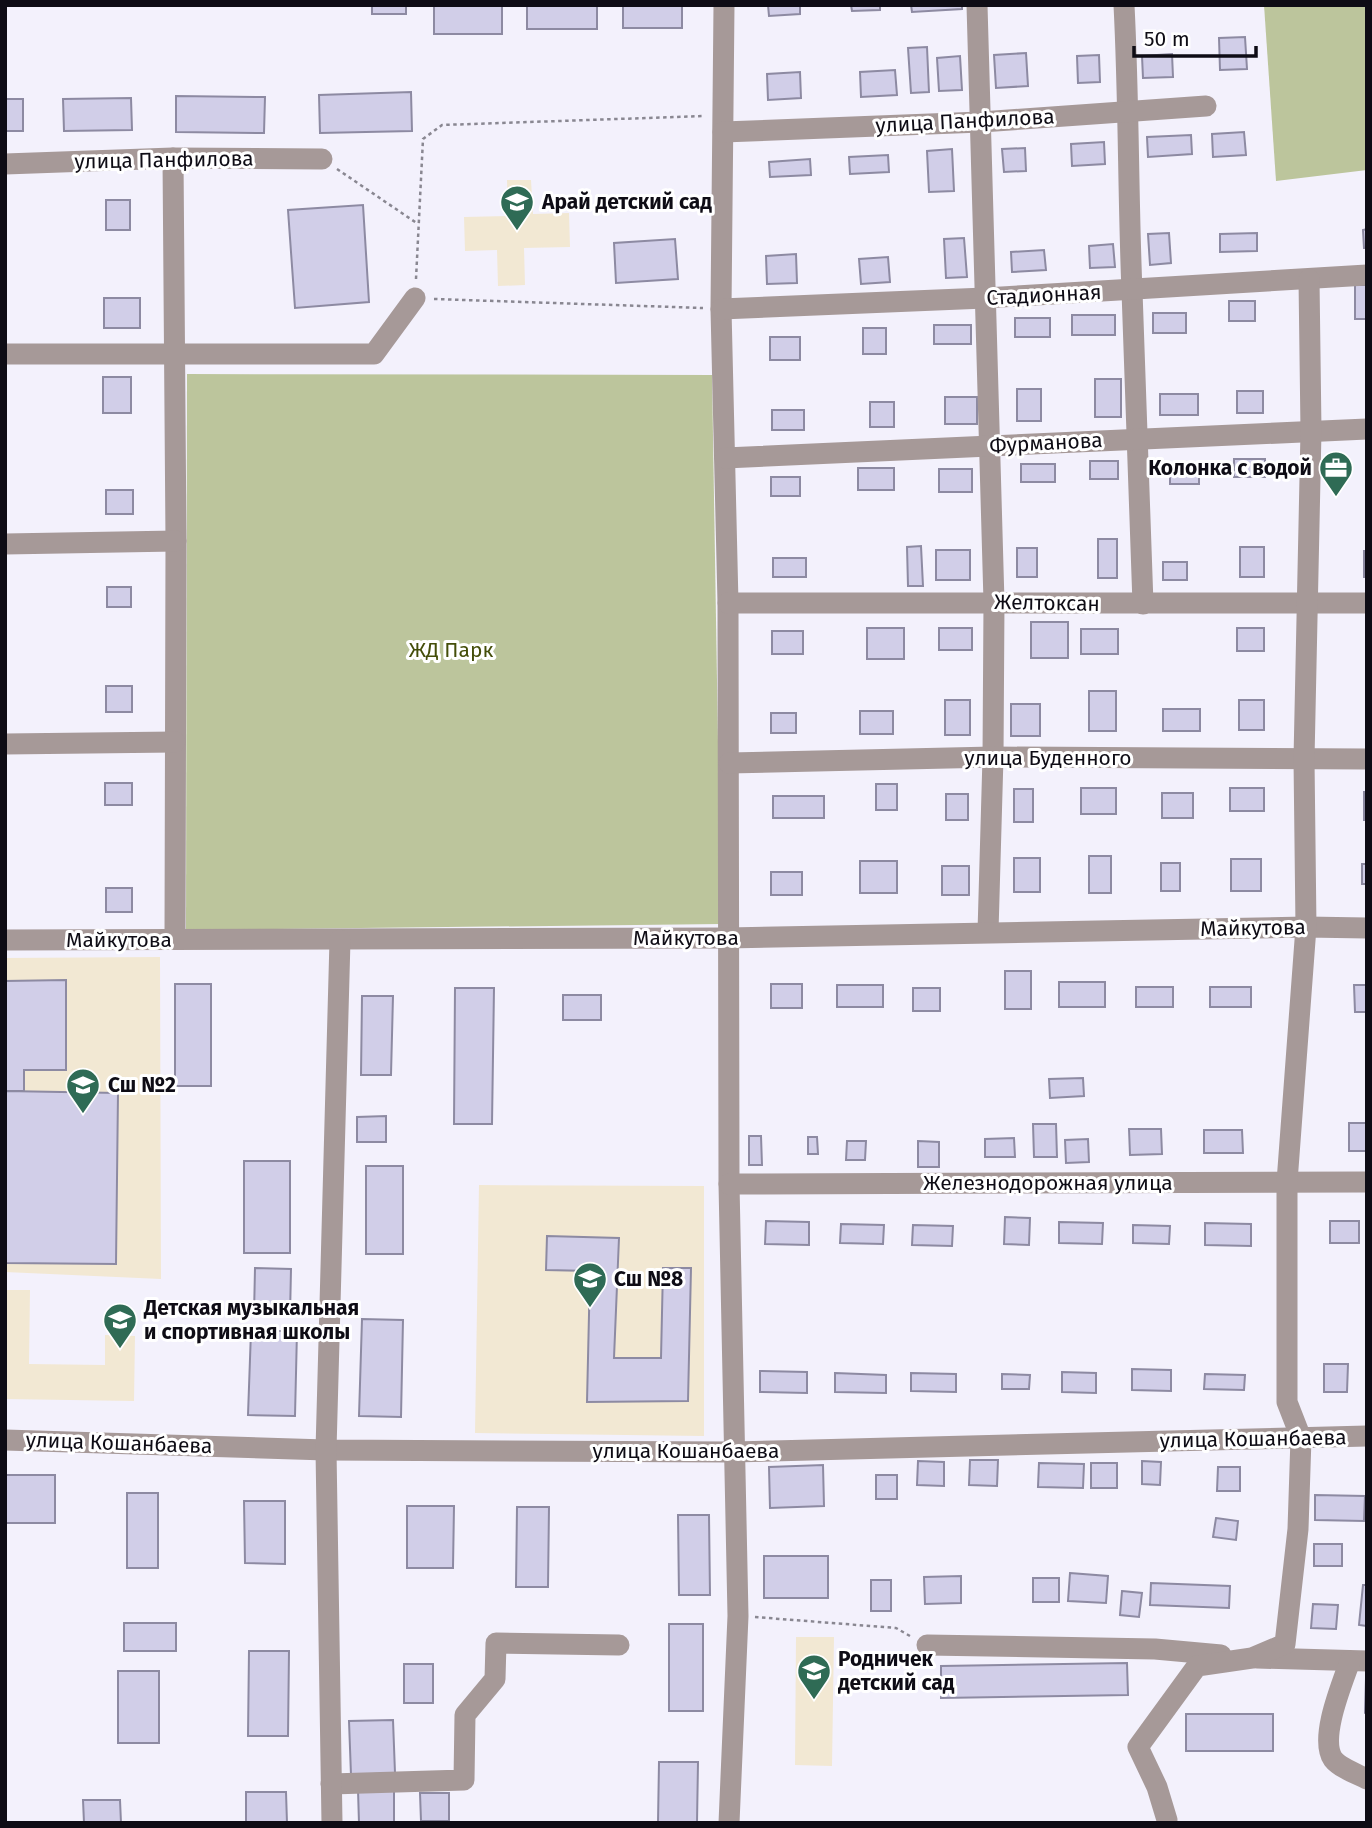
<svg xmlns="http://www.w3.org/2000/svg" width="1372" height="1828" viewBox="0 0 1372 1828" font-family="'Fira Sans',sans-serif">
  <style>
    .education { fill: #f2e8d3 }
    .green { fill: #bcc59c }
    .building { fill: #d1cee8; stroke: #8d8aa2; stroke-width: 2 }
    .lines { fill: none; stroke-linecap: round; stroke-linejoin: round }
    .path { stroke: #898791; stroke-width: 2.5; stroke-dasharray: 3.5 3.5; stroke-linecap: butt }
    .minor { stroke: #a69998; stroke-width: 21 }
    .labels { text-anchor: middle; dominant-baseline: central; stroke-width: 6; stroke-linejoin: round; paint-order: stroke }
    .street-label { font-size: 21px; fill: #0e0c15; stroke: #fff }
    .poi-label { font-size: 21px; font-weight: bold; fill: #0e0c15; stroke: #fff; text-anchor: start }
    .park-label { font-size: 21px; fill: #444e0a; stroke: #fff }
  </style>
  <rect width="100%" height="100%" fill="#f3f1fc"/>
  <g class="education">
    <polygon points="507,180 531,180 533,214 569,213 570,247 524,248 525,285 498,286 497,250 465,251 464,217 508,216"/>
    <polygon points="160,957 161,1279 5,1272 5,958"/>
    <polygon points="479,1185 704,1186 704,1436 475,1433"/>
    <polygon points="5,1290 30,1290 29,1364 105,1365 105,1335 135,1336 134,1401 5,1399"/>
    <polygon points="796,1637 834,1637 832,1766 795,1765"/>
  </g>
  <g class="green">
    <polygon points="1264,5 1367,5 1367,170 1276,181"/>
    <polygon points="187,374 712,375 721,924 186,930"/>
  </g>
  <g class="building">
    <rect x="372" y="5" width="34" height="9"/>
    <rect x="434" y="5" width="68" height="29"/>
    <rect x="527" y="5" width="70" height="24"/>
    <rect x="623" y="5" width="59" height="23"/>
    <polygon points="768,5 800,5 800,14 769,16"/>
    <polygon points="851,5 880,5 880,10 852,11"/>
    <polygon points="911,5 962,5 962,9 912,12"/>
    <polygon points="1245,37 1247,69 1220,70 1219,38"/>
    <polygon points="927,47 929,92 911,93 908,48"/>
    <polygon points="1026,53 1028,86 996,88 994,55"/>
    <polygon points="1172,54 1173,77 1143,78 1142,56"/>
    <polygon points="1099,55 1100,82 1078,83 1077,56"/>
    <polygon points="960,56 962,90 939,91 937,58"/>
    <polygon points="895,70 897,95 861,97 860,72"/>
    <polygon points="800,72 801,98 768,100 767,74"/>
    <polygon points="411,92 412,131 320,133 319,95"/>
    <polygon points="176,96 265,97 264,133 176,132"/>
    <polygon points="131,98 132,130 64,131 63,99"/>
    <rect x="5" y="99" width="18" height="32"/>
    <polygon points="1244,132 1246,155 1213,157 1212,134"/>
    <polygon points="1191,135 1192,154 1148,157 1147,137"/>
    <polygon points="1104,142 1105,164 1072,166 1071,144"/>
    <polygon points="1025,148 1026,171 1004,172 1002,149"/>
    <polygon points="952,149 954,191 929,192 927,151"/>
    <polygon points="888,155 889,172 850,174 849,157"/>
    <polygon points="810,159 811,175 770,177 769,162"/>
    <rect x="106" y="200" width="24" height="30"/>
    <polygon points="363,205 369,302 295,308 288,210"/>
    <polygon points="1367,229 1367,248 1364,248 1363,230"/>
    <polygon points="1169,233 1171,263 1150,265 1148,234"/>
    <polygon points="1257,233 1257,251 1220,252 1220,234"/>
    <polygon points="964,238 967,277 946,278 944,239"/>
    <polygon points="675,239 678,279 616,283 614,243"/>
    <polygon points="1113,244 1115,267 1090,268 1089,246"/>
    <polygon points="1044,250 1046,270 1012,272 1011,252"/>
    <polygon points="796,254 797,283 767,284 766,256"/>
    <polygon points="888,257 890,282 861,284 859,259"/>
    <rect x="1355" y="285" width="12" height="34"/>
    <rect x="104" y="298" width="36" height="30"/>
    <rect x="1229" y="301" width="26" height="20"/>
    <rect x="1153" y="313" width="33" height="20"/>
    <rect x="1072" y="315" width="43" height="20"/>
    <rect x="1015" y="318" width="35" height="19"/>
    <rect x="934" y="325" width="37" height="19"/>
    <rect x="863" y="328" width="23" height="26"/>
    <rect x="770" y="337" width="30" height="23"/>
    <rect x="103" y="377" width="28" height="36"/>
    <rect x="1095" y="379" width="26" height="38"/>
    <rect x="1017" y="389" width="24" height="32"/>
    <rect x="1237" y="391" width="26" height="22"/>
    <rect x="1160" y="394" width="38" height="21"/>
    <rect x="945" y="397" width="32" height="27"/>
    <rect x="870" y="402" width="24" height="25"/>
    <rect x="772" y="410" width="32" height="20"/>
    <rect x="1234" y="459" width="31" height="18"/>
    <rect x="1090" y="461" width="28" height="18"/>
    <rect x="1170" y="463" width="29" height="21"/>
    <rect x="1021" y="464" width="34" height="18"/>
    <rect x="858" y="468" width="36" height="22"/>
    <rect x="939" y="469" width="33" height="23"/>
    <rect x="771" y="477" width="29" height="19"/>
    <rect x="106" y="490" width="27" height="24"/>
    <rect x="1098" y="539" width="19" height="39"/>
    <polygon points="921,546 923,586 908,586 907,547"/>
    <rect x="1240" y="547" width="24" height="30"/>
    <rect x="1017" y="548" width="20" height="29"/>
    <rect x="936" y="550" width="34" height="30"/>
    <rect x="1364" y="551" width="3" height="26"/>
    <rect x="773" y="558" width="33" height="19"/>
    <rect x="1163" y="562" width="24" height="18"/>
    <rect x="107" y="587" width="24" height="20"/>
    <rect x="1031" y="622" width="37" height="36"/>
    <rect x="867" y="628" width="37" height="31"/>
    <rect x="939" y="628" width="33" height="22"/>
    <rect x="1237" y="628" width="27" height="23"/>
    <rect x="1081" y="629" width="37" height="25"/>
    <rect x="772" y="631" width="31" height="23"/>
    <rect x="106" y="686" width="26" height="26"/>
    <rect x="1089" y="691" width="27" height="40"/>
    <rect x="945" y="700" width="25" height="35"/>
    <rect x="1239" y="700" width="25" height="30"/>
    <rect x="1011" y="704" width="29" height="32"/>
    <rect x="1163" y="709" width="37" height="22"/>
    <rect x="860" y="711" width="33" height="23"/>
    <rect x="771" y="713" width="25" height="20"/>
    <rect x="105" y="783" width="27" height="22"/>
    <rect x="876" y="784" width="21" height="26"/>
    <rect x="1081" y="788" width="35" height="26"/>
    <rect x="1230" y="788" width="34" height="23"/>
    <rect x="1014" y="789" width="19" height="33"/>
    <rect x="1364" y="792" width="3" height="28"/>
    <rect x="1162" y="793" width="31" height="25"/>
    <rect x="946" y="794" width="22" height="26"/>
    <rect x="773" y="796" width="51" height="22"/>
    <rect x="1089" y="856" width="22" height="37"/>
    <rect x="1014" y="858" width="26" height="34"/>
    <rect x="1231" y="859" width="30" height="32"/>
    <rect x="860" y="861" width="37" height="32"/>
    <rect x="1161" y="863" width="19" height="28"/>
    <rect x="1362" y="864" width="5" height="20"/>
    <rect x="942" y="866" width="27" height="29"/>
    <rect x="771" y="872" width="31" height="23"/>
    <rect x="106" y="888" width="26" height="24"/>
    <rect x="1005" y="971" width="26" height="38"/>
    <polygon points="66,980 66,1070 24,1070 24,1091 5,1091 5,981"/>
    <rect x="1059" y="982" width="46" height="25"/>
    <rect x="175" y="984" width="36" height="102"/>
    <rect x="771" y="984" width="31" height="24"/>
    <rect x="837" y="985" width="46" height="22"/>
    <polygon points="1354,985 1367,985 1367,1012 1355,1012"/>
    <rect x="1136" y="987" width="37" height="20"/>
    <rect x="1210" y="987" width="41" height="20"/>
    <polygon points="455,988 494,988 492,1124 454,1124"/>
    <rect x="913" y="988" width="27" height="23"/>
    <rect x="563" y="995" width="38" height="25"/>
    <polygon points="362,996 393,996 391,1075 361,1075"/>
    <polygon points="1083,1078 1084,1096 1050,1098 1049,1079"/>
    <polygon points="5,1091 118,1093 116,1264 5,1263"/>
    <polygon points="386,1116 386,1142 357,1142 357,1117"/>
    <rect x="1349" y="1123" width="18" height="28"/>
    <polygon points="1033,1124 1056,1124 1057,1157 1034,1157"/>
    <polygon points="1129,1129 1161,1129 1162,1154 1130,1155"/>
    <polygon points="1204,1130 1242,1130 1243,1153 1204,1153"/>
    <polygon points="749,1136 761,1136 762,1165 749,1165"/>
    <polygon points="808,1137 817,1137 818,1154 808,1154"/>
    <polygon points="1014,1138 1015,1157 985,1157 985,1139"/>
    <polygon points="1088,1139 1089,1162 1066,1163 1065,1140"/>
    <polygon points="847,1141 866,1141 865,1160 846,1160"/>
    <polygon points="918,1141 939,1142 939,1167 918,1167"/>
    <rect x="244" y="1161" width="46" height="92"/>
    <rect x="366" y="1166" width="37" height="88"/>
    <polygon points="1005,1217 1030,1218 1029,1245 1004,1244"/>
    <polygon points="766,1221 809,1222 809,1245 765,1244"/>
    <rect x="1330" y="1221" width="29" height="22"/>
    <polygon points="1059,1222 1103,1223 1102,1244 1059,1243"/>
    <polygon points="1205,1223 1251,1224 1251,1246 1205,1245"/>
    <polygon points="841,1224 884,1225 883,1244 840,1243"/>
    <polygon points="913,1225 953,1226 952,1246 912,1245"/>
    <polygon points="1133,1225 1170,1226 1169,1244 1133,1243"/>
    <polygon points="547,1236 619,1238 614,1358 661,1358 663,1268 691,1268 688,1401 587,1402 590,1271 546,1270"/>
    <polygon points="255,1268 291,1269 290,1316 254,1315"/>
    <polygon points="362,1319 403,1320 401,1417 359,1416"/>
    <polygon points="251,1331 297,1331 295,1416 248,1415"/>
    <polygon points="1324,1364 1348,1364 1347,1392 1324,1392"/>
    <polygon points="1132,1369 1171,1370 1171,1391 1132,1390"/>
    <polygon points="760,1371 807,1372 807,1393 760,1392"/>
    <polygon points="1062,1372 1096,1373 1096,1393 1062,1392"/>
    <polygon points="835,1373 886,1375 886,1393 835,1392"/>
    <polygon points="911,1373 956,1374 956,1392 911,1391"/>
    <polygon points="1002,1374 1030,1375 1029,1389 1002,1389"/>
    <polygon points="1205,1374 1245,1375 1244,1390 1204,1389"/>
    <polygon points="970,1460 998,1460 997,1486 969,1485"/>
    <polygon points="918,1461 944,1462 944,1486 917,1485"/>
    <polygon points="1142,1461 1161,1462 1160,1485 1142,1484"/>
    <polygon points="1039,1463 1084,1464 1083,1488 1038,1487"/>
    <rect x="1091" y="1463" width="26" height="25"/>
    <polygon points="823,1465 824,1506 770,1508 769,1467"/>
    <polygon points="1218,1467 1240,1467 1240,1491 1217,1491"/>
    <rect x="5" y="1475" width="50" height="48"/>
    <rect x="876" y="1475" width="21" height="24"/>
    <rect x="127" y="1493" width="31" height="75"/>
    <polygon points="1315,1495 1365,1496 1364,1521 1315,1520"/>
    <polygon points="244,1501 285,1501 285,1564 245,1563"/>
    <polygon points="407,1506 454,1506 453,1568 407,1568"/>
    <polygon points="517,1507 549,1507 548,1587 516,1587"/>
    <polygon points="678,1515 709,1515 710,1595 679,1595"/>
    <polygon points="1216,1518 1238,1521 1236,1540 1213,1537"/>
    <rect x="1314" y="1544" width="28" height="22"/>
    <rect x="764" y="1556" width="64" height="42"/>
    <polygon points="1070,1573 1108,1576 1106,1603 1068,1601"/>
    <polygon points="961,1576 961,1603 925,1604 924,1577"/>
    <rect x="1033" y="1578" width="26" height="24"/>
    <rect x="871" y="1580" width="20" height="31"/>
    <polygon points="1151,1583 1230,1586 1229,1608 1150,1605"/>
    <polygon points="1363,1585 1367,1585 1367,1626 1359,1625"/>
    <polygon points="1122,1591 1142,1593 1139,1617 1120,1615"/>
    <polygon points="1313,1604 1338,1605 1336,1629 1311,1628"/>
    <rect x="124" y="1623" width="52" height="28"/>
    <rect x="669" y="1624" width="34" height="87"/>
    <polygon points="249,1651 289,1651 288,1736 248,1736"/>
    <polygon points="1127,1663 1128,1695 941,1698 941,1666"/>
    <rect x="404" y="1664" width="29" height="39"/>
    <rect x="118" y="1671" width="41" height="72"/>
    <polygon points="1366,1678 1367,1678 1367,1714 1365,1713"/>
    <rect x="1186" y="1714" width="87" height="37"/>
    <polygon points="393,1720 395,1773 351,1775 349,1721"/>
    <polygon points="659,1762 698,1762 697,1823 658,1823"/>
    <polygon points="358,1790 394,1790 394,1823 359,1823"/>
    <polygon points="246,1792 286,1792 287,1823 246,1823"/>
    <polygon points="420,1793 449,1793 449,1821 421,1821"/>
    <polygon points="83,1800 120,1800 121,1823 84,1823"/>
  </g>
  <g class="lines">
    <g class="path">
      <polyline points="337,169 418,224"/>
      <polyline points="416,279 423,139 442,125 705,116"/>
      <polyline points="434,299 703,308"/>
      <polyline points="755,1617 896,1628 910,1636"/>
    </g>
    <g class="minor">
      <polyline points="724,5 721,309 728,603 729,1184 738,1616 729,1823"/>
      <polyline points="977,5 994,602 993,757 988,932"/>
      <path d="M 1124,5 C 1129,101 1128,196 1132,291 C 1136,396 1140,500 1143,604"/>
      <polyline points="723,132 981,122 1206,106"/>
      <polyline points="173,158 176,541 175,939"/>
      <polyline points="5,164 173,158 322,159"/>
      <polyline points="721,309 985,298 1367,275"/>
      <polyline points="5,354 374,354 415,298"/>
      <polyline points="725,458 1367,429"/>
      <polyline points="5,544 176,541"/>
      <polyline points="728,603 1367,603"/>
      <polyline points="5,744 175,742"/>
      <polyline points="729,763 993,757 1367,759"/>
      <polyline points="5,940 727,938 1306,927 1367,928"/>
      <polyline points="729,1184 1367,1182"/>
      <polyline points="5,1440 326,1450 733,1452 1367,1436"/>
      <polyline points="927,1645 1155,1649 1221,1655"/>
      <polyline points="1257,1658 1367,1661"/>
      <path d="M 1350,1661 C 1342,1684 1319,1738 1333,1759 C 1340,1768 1357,1774 1367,1779"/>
      <polyline points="331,1784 464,1780 465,1715 495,1679 496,1643 619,1645"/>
      <polyline points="1167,1820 1157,1787 1138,1747 1197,1666 1252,1658 1285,1644 1298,1529 1301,1438 1287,1402 1287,1182 1306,927 1304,759 1311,431 1309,279"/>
      <polyline points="332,1823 326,1450 340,940"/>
    </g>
  </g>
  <defs>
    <g id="school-pin" transform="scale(1.75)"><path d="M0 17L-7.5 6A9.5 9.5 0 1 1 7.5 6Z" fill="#2f6b55" stroke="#fff"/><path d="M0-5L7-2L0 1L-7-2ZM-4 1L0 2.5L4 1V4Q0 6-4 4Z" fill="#fff"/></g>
    <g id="office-pin" transform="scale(1.75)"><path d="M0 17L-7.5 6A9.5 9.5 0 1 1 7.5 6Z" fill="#2f6b55" stroke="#fff"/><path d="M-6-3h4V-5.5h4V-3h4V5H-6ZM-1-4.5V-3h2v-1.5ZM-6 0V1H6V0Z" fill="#fff"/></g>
  </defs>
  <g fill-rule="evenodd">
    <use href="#school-pin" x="517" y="202"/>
    <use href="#office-pin" x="1336" y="468"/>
    <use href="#school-pin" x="83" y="1085"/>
    <use href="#school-pin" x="590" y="1279"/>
    <use href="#school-pin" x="120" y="1320"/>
    <use href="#school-pin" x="814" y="1671"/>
  </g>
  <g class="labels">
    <g class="street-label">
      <text transform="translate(965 121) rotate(-3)">улица Панфилова</text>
      <text transform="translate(164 160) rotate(-1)">улица Панфилова</text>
      <text transform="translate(1044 295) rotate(-3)">Стадионная</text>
      <text transform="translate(1046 443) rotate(-3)">Фурманова</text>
      <text transform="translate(1047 603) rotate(1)">Желтоксан</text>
      <text x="1048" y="758">улица Буденного</text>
      <text transform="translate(1253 928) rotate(-1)">Майкутова</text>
      <text x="686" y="938">Майкутова</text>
      <text x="119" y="940">Майкутова</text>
      <text x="1048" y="1183">Железнодорожная улица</text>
      <text transform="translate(1253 1439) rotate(-1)">улица Кошанбаева</text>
      <text transform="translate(119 1443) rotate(2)">улица Кошанбаева</text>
      <text x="686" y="1451">улица Кошанбаева</text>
    </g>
    <g class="poi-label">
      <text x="542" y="202">Арай детский сад</text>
      <text x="1312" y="468" text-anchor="end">Колонка с водой</text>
      <text x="108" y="1085">Сш №2</text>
      <text x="614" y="1279">Сш №8</text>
      <text x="144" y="1308">Детская музыкальная<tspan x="144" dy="24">и спортивная школы</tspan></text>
      <text x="838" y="1659">Родничек<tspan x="838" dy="24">детский сад</tspan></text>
    </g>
    <g class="park-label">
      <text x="451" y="650">ЖД Парк</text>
    </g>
  </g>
  <rect width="1372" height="1828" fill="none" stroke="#0e0c15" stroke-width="14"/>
  <path d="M1134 46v10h122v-10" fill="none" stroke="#0e0c15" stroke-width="3.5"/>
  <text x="1144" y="46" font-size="21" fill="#0e0c15" stroke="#ffffff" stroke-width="5" paint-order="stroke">50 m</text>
</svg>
